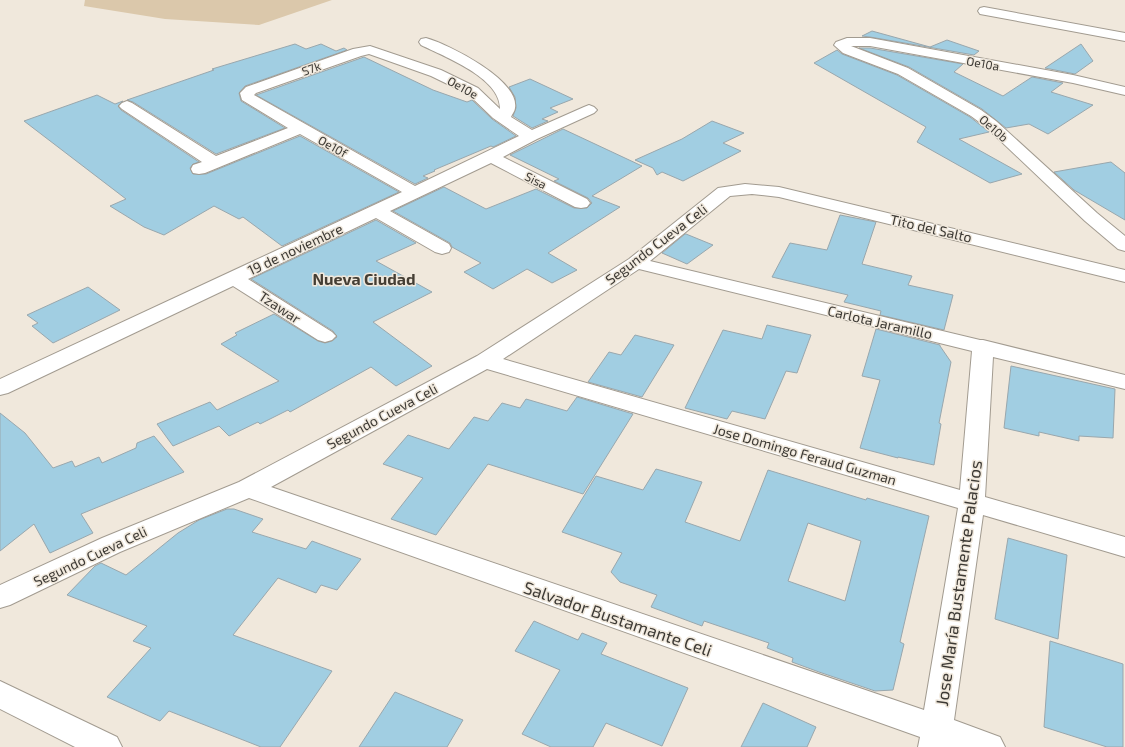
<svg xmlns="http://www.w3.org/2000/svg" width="1125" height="747" viewBox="0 0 1125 747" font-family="'Exo 2',sans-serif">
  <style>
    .green { fill: #dbc8ab }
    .building { fill: #a1cee2; stroke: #99a7ad; fill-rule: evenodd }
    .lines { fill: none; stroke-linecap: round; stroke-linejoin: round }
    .street-casing { stroke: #a29b90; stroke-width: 2 }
    .street { fill: #fff; fill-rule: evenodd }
    .labels { text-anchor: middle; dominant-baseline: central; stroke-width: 3; stroke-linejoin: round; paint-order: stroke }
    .far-street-label { font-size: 12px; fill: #3d3a35; stroke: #f0e8dc }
    .street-label { font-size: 14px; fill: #3d3a35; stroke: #f0e8dc }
    .quarter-label { font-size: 16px; font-weight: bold; fill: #443e34; stroke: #f0e8dc }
    .near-street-label { font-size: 17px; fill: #3d3a35; stroke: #f0e8dc }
  </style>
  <rect width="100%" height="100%" fill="#f0e8dc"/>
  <polygon class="green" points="85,0 332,0 259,25 165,19 84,6"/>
  <g class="building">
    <polygon points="872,31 930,47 947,40 979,51 974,55 870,37 862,36"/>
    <polygon points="295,44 306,49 321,44 336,51 344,48 347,50 245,86 239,93 241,101 285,128 216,154 133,102 127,100 214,70 212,69"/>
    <polygon points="1081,44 1093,61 1075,74 1045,68"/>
    <polygon points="859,48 870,48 963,64 954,72 1003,96 1032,77 1063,83 1051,92 1093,105 1048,134 1029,124 1006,128 982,109 909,67"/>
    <polygon points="837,50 842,54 897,75 970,117 989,132 959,139 1022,174 990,183 917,142 926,127 814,63"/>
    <polygon points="364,57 433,90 467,102 472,100 492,119 516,136 493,147 491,146 434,170 435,171 423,176 428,178 415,184 256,95"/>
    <polygon points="530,79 573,99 550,108 558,112 542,119 548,121 532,128 513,116 516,108 515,97 509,87"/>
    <polygon points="97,95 115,104 123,101 118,106 121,110 199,162 193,164 190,168 193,174 206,174 300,136 399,192 282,246 243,217 239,219 214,206 164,235 144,227 110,206 126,199 24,121"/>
    <polygon points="712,121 744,133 723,143 741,151 683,181 662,172 657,175 653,168 635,160 682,139"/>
    <polygon points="563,129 642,166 592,196 620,207 548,253 577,270 552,283 527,269 493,289 464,272 481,263 452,247 450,243 393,211 444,187 486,209 536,189 574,208 587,208 592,203 588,198 554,181 559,179 510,155"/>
    <polygon points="1111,162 1125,173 1125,220 1074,190 1054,172"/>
    <polygon points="840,215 876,222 862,264 912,276 908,285 953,295 944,330 880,315 881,311 844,302 848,295 772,277 790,243 827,250"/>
    <polygon points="376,220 416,243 376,261 432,292 373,322 432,366 396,386 371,367 290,412 288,410 260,424 258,422 229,436 219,426 173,446 157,424 210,402 217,410 279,381 221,344 237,335 235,333 274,314 318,341 325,343 332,341 337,337 333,331 251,279"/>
    <polygon points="685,234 686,234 713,245 687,264 662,253"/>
    <polygon points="88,287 120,310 53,343 32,326 38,323 27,315"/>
    <polygon points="767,325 811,335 797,373 786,371 765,419 732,411 727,419 685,408 723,330 762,339"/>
    <polygon points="876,329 940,345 940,346 951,362 939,423 941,424 934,465 898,457 898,458 860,448 880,380 862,376"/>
    <polygon points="635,335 674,345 642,397 588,382 609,352 621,355"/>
    <polygon points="1011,366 1115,389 1113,438 1079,436 1079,441 1039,432 1039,436 1004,428"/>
    <polygon points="577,397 633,414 583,494 488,464 436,535 391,519 423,478 383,464 408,435 449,449 474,417 488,421 502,403 520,408 526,399 567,411"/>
    <polygon points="0,413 25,433 53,468 72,461 75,467 99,457 102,463 136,448 137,443 154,436 184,472 81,514 93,533 50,553 34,524 0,551"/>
    <path d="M 656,469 L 702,482 L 685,522 L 740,541 L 768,470 L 866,500 L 867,498 L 929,516 L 900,642 L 904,644 L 893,690 L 875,691 L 819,672 L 792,662 L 793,658 L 767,648 L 769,643 L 704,621 L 702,626 L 651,607 L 657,595 L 620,582 L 611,572 L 622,553 L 562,532 L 596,476 L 643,490 ZM 808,523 L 861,541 L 845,601 L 788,581 Z"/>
    <polygon points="227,509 234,509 263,519 252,532 306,549 312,541 361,559 337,590 321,585 316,593 278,578 233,635 332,671 280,747 261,747 169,711 160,721 107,697 151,648 133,641 147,626 67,595 95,566 101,563 126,575 178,533 199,520"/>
    <polygon points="1008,538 1067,555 1058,639 995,619"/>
    <polygon points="534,621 578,640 582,633 607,643 601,654 688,688 662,746 606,723 593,747 551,747 522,734 560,670 515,651"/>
    <polygon points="1050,641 1123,664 1123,747 1107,747 1044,727"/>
    <polygon points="395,692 463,720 447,747 359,747"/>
    <polygon points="763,703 816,727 807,747 741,747"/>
  </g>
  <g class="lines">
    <g class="street-casing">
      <g id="street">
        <polygon points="984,7 1125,33 1125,41 980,14 978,11 980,8"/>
        <path d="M 426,38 C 448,44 520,80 515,108 C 515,111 512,114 511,117 L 532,130 L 584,107 L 589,105 L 594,107 L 597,110 L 594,113 L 537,139 L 503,157 L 587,199 L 590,203 L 587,207 L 581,208 L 575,207 L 491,163 L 390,211 L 449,244 L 451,248 L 449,252 L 442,254 L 435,252 L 376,218 L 248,279 L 332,332 L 336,336 L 332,340 L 325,342 L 318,340 L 233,286 L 8,393 L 0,395 L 0,379 L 402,192 L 300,134 L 205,173 L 199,174 L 193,173 L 191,169 L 193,165 L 202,162 L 122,109 L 119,106 L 122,103 L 127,101 L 132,103 L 216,156 L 288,128 L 242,100 L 240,93 L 246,87 L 353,49 L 370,46 L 441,70 L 478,88 L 500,109 C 501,78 445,57 421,45 L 419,42 L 421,39 ZM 369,54 L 431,76 L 468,94 L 493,118 L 519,136 L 415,186 L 254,95 L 256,93 L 361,56 Z"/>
        <polygon points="847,38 870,38 1073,75 1125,87 1125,95 1073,83 870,46 851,46 908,68 981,110 996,121 1097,213 1125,236 1125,251 1118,249 1085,221 986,127 971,116 898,74 843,53 834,45 836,42"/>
        <path d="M 745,184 L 779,187 L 1125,270 L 1125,282 L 779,197 L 752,194 L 730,196 L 650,261 L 980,340 L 983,340 L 1125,375 L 1125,389 L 993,357 L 985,497 L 1125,537 L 1125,557 L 983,515 L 954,720 L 1000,737 L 1005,747 L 918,747 L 920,737 L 249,498 L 120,552 L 10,605 L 0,608 L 0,585 L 102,538 L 239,482 L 477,356 L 629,259 L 718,188 ZM 639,269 L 972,351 L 960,490 L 503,359 ZM 487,369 L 958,508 L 924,710 L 271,487 Z"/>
        <polygon points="0,681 117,737 122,747 75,747 0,709"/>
      </g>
    </g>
    <use href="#street" class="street"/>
  </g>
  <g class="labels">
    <g class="far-street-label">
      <text transform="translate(983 63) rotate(10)">Oe10a</text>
      <text transform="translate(311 68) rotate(-20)">S7k</text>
      <text transform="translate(463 87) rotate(29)">Oe10e</text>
      <text transform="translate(994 128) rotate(41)">Oe10b</text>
      <text transform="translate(333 146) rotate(29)">Oe10f</text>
      <text transform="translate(536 180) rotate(27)">Sisa</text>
    </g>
    <g class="street-label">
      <text transform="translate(931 228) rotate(13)">Tito del Salto</text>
      <text transform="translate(656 244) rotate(-37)">Segundo Cueva Celi</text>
      <text transform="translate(295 249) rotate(-25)">19 de noviembre</text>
      <text transform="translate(280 307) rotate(33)">Tzawar</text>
      <text transform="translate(880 322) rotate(13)">Carlota Jaramillo</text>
      <text transform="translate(382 416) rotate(-28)">Segundo Cueva Celi</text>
      <text transform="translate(805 454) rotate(16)">Jose Domingo Feraud Guzman</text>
      <text transform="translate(90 556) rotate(-25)">Segundo Cueva Celi</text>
    </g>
    <g class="quarter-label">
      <text x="364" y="278">Nueva Ciudad</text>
    </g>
    <g class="near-street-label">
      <text transform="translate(958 583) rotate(-82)">Jose María Bustamente Palacios</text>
      <text transform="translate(618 618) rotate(19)">Salvador Bustamante Celi</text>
    </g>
  </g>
</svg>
